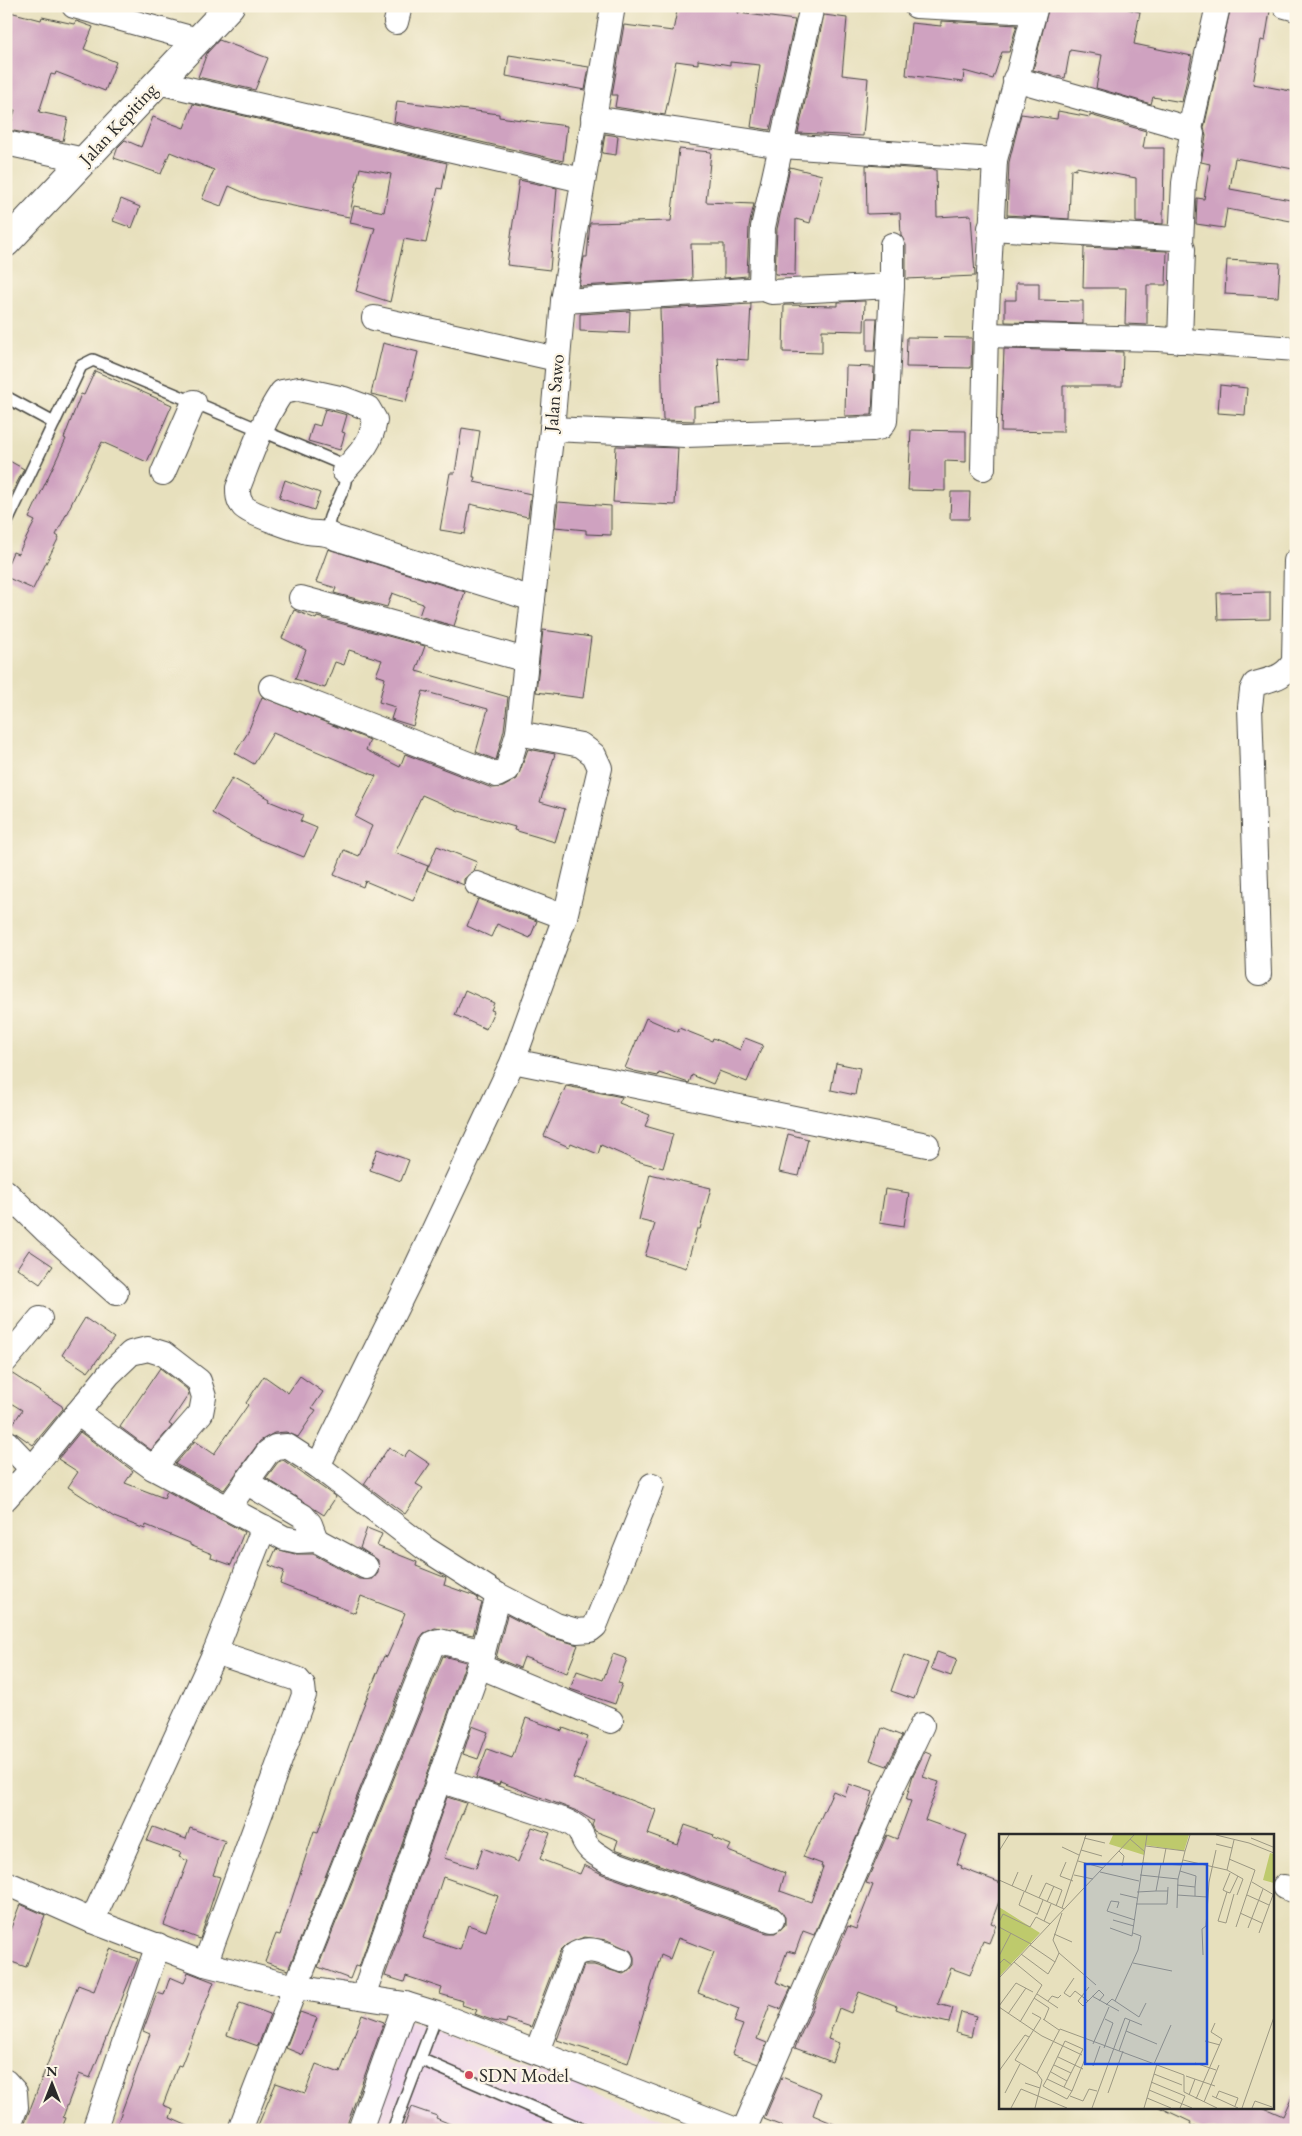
<svg xmlns="http://www.w3.org/2000/svg" width="1302" height="2136" viewBox="0 0 1302 2136" font-family="'EB Garamond',serif">
  <style>
    .built { fill: #ecd1ea }
    .building { fill: #cfa2c0; fill-rule: evenodd }
    .lines { fill: none; stroke-linecap: round; stroke-linejoin: round }
    .lane-casing { stroke: #474641; stroke-width: 14 }
    .street-casing { stroke: #474641; stroke-width: 26 }
    .secondary-casing { stroke: #474641; stroke-width: 30 }
    .lane { stroke: #fff; stroke-width: 11 }
    .street { stroke: #fff; stroke-width: 24 }
    .secondary { stroke: #fff; stroke-width: 28 }
    .poi-dot { fill: #d1495b; stroke: #fcf5e5; stroke-width: 2 }
    .labels { text-anchor: middle; dominant-baseline: central; stroke-width: 4.5; stroke-linejoin: round; paint-order: stroke }
    .street-label { font-size: 19px; fill: #2b2b2b; stroke: #fcf5e5 }
    .poi-label { font-size: 19px; fill: #2b2b2b; stroke: #fcf5e5; text-anchor: start }
    .inset-road { fill: none; stroke: #9c9883; stroke-width: 1 }
    .view { fill: #1d4ed8; fill-opacity: 0.15; stroke: #1d4ed8; stroke-width: 2.5 }
    .inset-edge { fill: none; stroke: #2b2b2b; stroke-width: 2.5 }
  </style>
  <rect width="100%" height="100%" fill="#fcf5e5"/>
  <filter id="ink" filterUnits="userSpaceOnUse"><feTurbulence type="fractalNoise" baseFrequency=".02" numOctaves="2"/><feDisplacementMap in="SourceGraphic" scale="10" xChannelSelector="R" yChannelSelector="G"/><feConvolveMatrix kernelMatrix="1 2 1 2 8 2 1 2 1" color-interpolation-filters="sRGB"/></filter>
  <filter id="wash" filterUnits="userSpaceOnUse"><feTurbulence type="fractalNoise" baseFrequency=".0096" numOctaves="4" result="noise"/><feDisplacementMap in="SourceGraphic" scale="20" xChannelSelector="R" yChannelSelector="G"/><feGaussianBlur stdDeviation="1.12" result="paint"/><feColorMatrix in="noise" values="0 0 0 0 0 0 0 0 0 0 0 0 0 0 0 0 0 1.4 0 .05"/><feComposite in="paint" operator="in"/></filter>
  <g filter="url(#wash)">
    <rect width="100%" height="100%" fill="#e7e0bd"/>
    <polygon class="built" points="408,2021 690,2130 371,2130"/>
    <g id="blocks">
      <g class="building">
        <polygon points="678,6 728,6 739,8 738,13 795,20 770,130 751,127 760,65 730,62 730,65 698,60 698,64 676,61 665,115 615,107 617,95 612,95 624,25 673,31"/>
        <polygon points="1049,6 1129,6 1128,9 1140,12 1134,44 1192,56 1182,102 1153,97 1151,104 1096,88 1102,55 1070,50 1065,78 1033,70"/>
        <polygon points="1231,6 1270,11 1265,41 1261,40 1253,84 1296,92 1296,155 1293,169 1235,158 1230,189 1296,201 1296,222 1227,209 1224,228 1196,224 1197,198 1204,199 1210,164 1201,162 1206,136 1204,128"/>
        <polygon points="6,11 41,20 42,17 74,24 76,21 93,27 84,49 116,62 105,91 56,72 55,75 51,74 39,112 68,118 63,141 9,130 15,110 6,109"/>
        <polygon points="824,15 847,18 842,75 868,78 863,136 798,133"/>
        <polygon points="941,21 1017,25 1009,52 1002,52 993,79 964,71 963,82 906,75 911,23 941,26"/>
        <polygon points="219,40 268,58 255,90 198,77 207,53"/>
        <polygon points="509,55 589,67 585,90 506,76"/>
        <polygon points="397,101 499,114 499,117 567,126 563,161 394,122"/>
        <polygon points="193,104 447,163 442,189 438,188 426,243 404,239 390,302 356,291 375,228 350,223 354,206 384,212 391,174 360,168 349,217 258,199 229,186 221,206 202,199 214,170 170,152 161,174 114,158 118,147 125,140 141,147 153,117 184,128"/>
        <polygon points="1058,111 1090,117 1090,115 1146,131 1143,148 1164,148 1163,224 1136,222 1136,178 1076,167 1076,170 1071,169 1069,219 1007,215 1009,162 1021,114 1057,119"/>
        <polygon points="605,134 618,136 616,155 602,153"/>
        <polygon points="679,149 711,152 706,202 754,204 749,226 747,276 724,278 724,244 691,244 692,280 579,286 584,257 587,257 590,223 671,221"/>
        <polygon points="866,165 936,170 937,217 971,215 975,276 906,279 906,245 901,236 900,213 867,214"/>
        <polygon points="790,167 822,175 810,223 796,219 795,275 775,274 777,229"/>
        <polygon points="519,180 557,188 550,270 507,265"/>
        <polygon points="121,199 140,207 132,228 113,221"/>
        <polygon points="1084,247 1167,251 1166,285 1147,285 1147,325 1125,324 1126,288 1083,288"/>
        <polygon points="1227,260 1280,263 1278,297 1225,294"/>
        <polygon points="1016,283 1039,283 1039,300 1083,301 1083,324 1005,322 1005,300 1016,300"/>
        <polygon points="865,301 864,331 822,330 822,353 783,352 784,305 838,306 838,302"/>
        <polygon points="751,304 748,360 718,358 721,404 694,406 694,421 663,420 660,309"/>
        <polygon points="630,311 629,333 580,331 580,314"/>
        <polygon points="867,318 877,318 875,351 867,351"/>
        <polygon points="907,337 972,338 971,368 906,367"/>
        <polygon points="383,343 418,352 406,402 371,394"/>
        <polygon points="1004,349 1123,352 1122,386 1063,386 1063,432 1001,431"/>
        <polygon points="846,366 874,367 872,415 845,416"/>
        <polygon points="95,371 172,405 147,462 102,442 56,535 59,537 33,589 6,577 6,568 13,552 18,554 35,521 29,518 66,439 64,438 81,394 84,395"/>
        <polygon points="1220,385 1247,388 1245,415 1218,413"/>
        <polygon points="325,409 347,415 342,432 345,433 340,450 308,441 313,424 320,426"/>
        <polygon points="462,428 480,431 473,477 475,477 474,482 531,494 528,517 470,504 465,534 440,530 450,473 455,473"/>
        <polygon points="911,430 966,431 966,462 945,461 945,491 908,490"/>
        <polygon points="616,446 678,448 675,505 613,502"/>
        <polygon points="6,459 24,469 6,504"/>
        <polygon points="285,480 320,493 314,510 279,498"/>
        <polygon points="951,492 970,492 969,519 950,519"/>
        <polygon points="558,502 611,506 611,535 586,534 586,530 555,527"/>
        <polygon points="328,549 465,592 454,626 419,616 423,604 392,593 387,607 334,593 336,588 316,582"/>
        <polygon points="1270,592 1270,619 1218,620 1217,593"/>
        <polygon points="294,610 316,619 317,617 425,646 416,671 508,697 504,730 496,760 476,752 488,709 423,691 413,726 391,719 395,707 379,702 385,678 376,675 382,660 349,650 344,665 335,662 325,688 295,679 306,650 282,638"/>
        <polygon points="543,630 591,637 583,698 536,692"/>
        <polygon points="262,697 370,740 366,750 400,767 405,754 492,788 503,787 517,779 528,749 555,754 540,802 565,809 555,842 514,830 515,827 459,811 422,795 395,853 428,866 413,901 365,881 363,887 334,875 344,850 359,856 372,826 355,817 376,776 273,733 254,764 235,753 247,734"/>
        <polygon points="232,778 270,799 269,801 303,815 300,821 317,828 304,857 255,838 212,813"/>
        <polygon points="437,846 477,862 474,871 464,879 464,885 427,870"/>
        <polygon points="478,899 537,921 530,938 497,924 491,937 467,926"/>
        <polygon points="465,990 494,1003 491,1010 494,1011 486,1029 455,1015"/>
        <polygon points="646,1018 678,1032 679,1028 712,1041 713,1038 740,1050 745,1038 763,1045 747,1082 719,1071 713,1084 692,1075 689,1083 659,1073 658,1076 634,1071 625,1068"/>
        <polygon points="836,1063 860,1068 855,1095 831,1090"/>
        <polygon points="566,1086 622,1097 619,1103 650,1115 645,1126 673,1134 663,1168 637,1161 601,1145 598,1154 571,1143 569,1147 544,1136"/>
        <polygon points="788,1134 808,1139 799,1176 779,1172"/>
        <polygon points="377,1149 409,1160 401,1181 370,1170"/>
        <polygon points="650,1174 711,1188 700,1229 697,1229 686,1268 645,1256 655,1224 639,1220"/>
        <polygon points="885,1189 909,1193 904,1226 880,1222"/>
        <polygon points="29,1250 53,1266 40,1284 17,1268"/>
        <polygon points="85,1318 114,1338 88,1372 62,1355"/>
        <polygon points="160,1368 187,1389 189,1394 169,1424 172,1426 151,1450 120,1427"/>
        <polygon points="6,1373 11,1373 62,1406 63,1409 33,1445 10,1429 22,1410 6,1400"/>
        <polygon points="264,1376 288,1393 300,1376 323,1392 312,1408 316,1410 298,1437 286,1432 274,1433 260,1441 224,1490 175,1464 195,1441 214,1454 248,1405 246,1403"/>
        <polygon points="80,1432 133,1471 125,1483 164,1498 167,1491 244,1532 231,1565 211,1558 212,1554 190,1545 190,1543 146,1525 145,1529 114,1517 68,1487 78,1472 58,1459"/>
        <polygon points="389,1447 404,1457 409,1450 430,1464 416,1484 423,1488 405,1514 364,1484"/>
        <polygon points="283,1460 336,1497 324,1515 266,1478 278,1462"/>
        <polygon points="367,1528 382,1534 377,1546 417,1562 416,1566 446,1578 444,1585 475,1596 478,1598 477,1601 482,1603 473,1635 435,1628 424,1633 420,1638 288,1970 265,1962 276,1934 280,1935 314,1831 318,1832 361,1712 384,1656 387,1657 394,1641 405,1613 361,1596 355,1613 280,1584 284,1571 269,1565 276,1549 295,1554 313,1554 359,1579 373,1579 378,1573 378,1560 360,1548"/>
        <polygon points="507,1615 550,1637 578,1645 567,1673 524,1657 520,1668 496,1658"/>
        <polygon points="937,1652 957,1659 951,1676 931,1669"/>
        <polygon points="613,1654 627,1659 618,1683 622,1684 615,1704 570,1689 577,1671 603,1680"/>
        <polygon points="904,1655 928,1663 914,1699 891,1691"/>
        <polygon points="443,1656 466,1662 359,1967 355,1966 350,1979 318,1967"/>
        <path d="M 526,1718 L 562,1731 L 563,1728 L 588,1737 L 573,1778 L 656,1810 L 648,1834 L 678,1845 L 685,1825 L 714,1835 L 713,1838 L 731,1845 L 728,1851 L 785,1873 L 780,1891 L 811,1902 L 823,1867 L 821,1867 L 822,1864 L 803,1857 L 833,1791 L 845,1796 L 849,1784 L 873,1792 L 863,1822 L 814,1935 L 803,1931 L 795,1953 L 787,1951 L 776,1982 L 791,1988 L 781,2009 L 770,2005 L 757,2039 L 767,2043 L 758,2064 L 732,2054 L 743,2025 L 734,2022 L 739,2009 L 698,1993 L 714,1952 L 678,1938 L 670,1959 L 661,1955 L 628,2063 L 557,2040 L 584,1965 L 594,1965 L 623,1974 L 629,1971 L 634,1965 L 634,1957 L 631,1951 L 607,1940 L 584,1937 L 566,1945 L 560,1951 L 531,2027 L 507,2019 L 506,2023 L 494,2021 L 475,2014 L 477,2010 L 462,2005 L 463,2001 L 440,1994 L 442,1988 L 406,1976 L 404,1982 L 385,1976 L 447,1797 L 466,1803 L 444,1858 L 476,1868 L 483,1848 L 518,1862 L 532,1827 L 550,1833 L 540,1859 L 580,1874 L 584,1865 L 602,1874 L 767,1933 L 775,1933 L 785,1925 L 785,1917 L 777,1907 L 615,1849 L 618,1840 L 595,1831 L 592,1825 L 594,1821 L 577,1811 L 500,1782 L 499,1785 L 476,1778 L 487,1749 L 512,1758 ZM 443,1877 L 498,1896 L 486,1931 L 468,1925 L 460,1950 L 423,1938 Z"/>
        <polygon points="472,1726 488,1732 478,1759 463,1754"/>
        <polygon points="882,1728 902,1736 887,1766 870,1760"/>
        <polygon points="925,1751 932,1754 923,1777 939,1782 925,1820 967,1835 957,1864 962,1866 961,1868 1001,1883 1001,1896 991,1923 996,1925 989,1943 983,1941 970,1975 951,1968 938,2004 953,2008 949,2023 909,2014 896,2009 897,2006 859,1992 851,2013 839,2008 828,2039 839,2043 832,2062 795,2048 848,1926 856,1929 873,1885 866,1883 887,1835 897,1839 911,1801 906,1800 913,1775"/>
        <polygon points="153,1827 186,1839 190,1828 225,1841 213,1875 220,1877 200,1939 164,1925 188,1861 179,1857 181,1853 147,1841"/>
        <polygon points="20,1904 45,1915 26,1967 6,1960 6,1941"/>
        <polygon points="110,1949 138,1959 90,2078 79,2074 63,2117 66,2118 61,2130 22,2130 78,1985 94,1991"/>
        <polygon points="188,1972 214,1982 181,2066 178,2065 163,2105 173,2109 170,2118 197,2130 115,2130 150,2034 143,2031 157,1993 164,1995 170,1977 184,1983"/>
        <polygon points="240,2003 270,2014 258,2046 227,2035"/>
        <polygon points="300,2012 317,2018 303,2055 286,2048"/>
        <polygon points="961,2012 976,2016 971,2037 956,2033"/>
        <polygon points="362,2014 384,2022 345,2130 256,2130 276,2083 305,2093 316,2064 340,2073"/>
        <polygon points="782,2077 821,2093 813,2115 848,2130 781,2130 782,2126 764,2119"/>
        <polygon points="1296,2087 1296,2130 1201,2130 1190,2124 1191,2122 1159,2107 1262,2107 1283,2116"/>
        <polygon points="411,2107 437,2116 436,2118 464,2130 403,2130"/>
      </g>
    </g>
  </g>
  <g filter="url(#ink)">
    <use href="#blocks" fill-opacity="0" stroke="#474641" stroke-width="1"/>
    <g class="lines">
      <g class="lane-casing">
        <g id="lane">
          <polyline points="6,397 54,423"/>
          <path d="M 6,524 L 81,366 L 93,360 L 339,463 C 360,484 322,511 329,533"/>
          <polyline points="420,2059 584,2130"/>
          <polyline points="393,2130 437,2014"/>
        </g>
      </g>
      <g class="street-casing">
        <g id="street">
          <polyline points="74,6 198,40"/>
          <polyline points="812,6 763,227 761,283 764,289 772,292 892,286"/>
          <polyline points="916,6 1034,12"/>
          <polyline points="1285,6 1296,9"/>
          <polyline points="396,22 400,6"/>
          <polyline points="1015,79 1190,129 1192,134 1184,183 1181,242"/>
          <polyline points="158,82 582,180"/>
          <polyline points="593,118 782,146 995,160"/>
          <polyline points="1190,129 1218,6"/>
          <polyline points="6,143 84,160"/>
          <polyline points="990,228 1173,238 1181,242 1183,249 1180,341"/>
          <polyline points="563,301 764,289"/>
          <polyline points="374,318 557,359"/>
          <polyline points="986,335 1158,339 1296,349"/>
          <polyline points="552,429 685,435 873,429 881,427 885,421 892,286 892,245"/>
          <polyline points="983,468 986,329 995,160 1036,6"/>
          <path d="M 344,471 C 360,453 371,444 375,420 L 368,408 L 344,399 L 299,389 L 282,392 C 262,421 251,455 238,488 C 238,495 238,500 243,506 C 250,514 295,529 307,532 C 319,534 326,531 336,538 L 533,599"/>
          <polyline points="163,473 194,402"/>
          <polyline points="301,598 526,660"/>
          <polyline points="271,687 497,775 507,770 518,733 552,429 563,301 613,6"/>
          <polyline points="477,884 565,917"/>
          <path d="M 1259,974 L 1250,707 L 1252,690 L 1255,684 C 1272,679 1286,677 1294,661 L 1296,561"/>
          <polyline points="513,1061 927,1145"/>
          <polyline points="6,1192 45,1230 116,1293"/>
          <polyline points="6,1360 40,1319"/>
          <polyline points="77,1413 153,1468 284,1538 298,1541 316,1540 366,1567"/>
          <polyline points="6,1442 32,1469 109,1374 131,1353 148,1349 164,1354 199,1381 204,1397 201,1413 153,1468"/>
          <polyline points="318,1466 412,1276 513,1061 565,917 600,768 594,755 581,745 518,733"/>
          <polyline points="246,1482 303,1516 310,1524 316,1540"/>
          <polyline points="6,1498 32,1469"/>
          <polyline points="228,1508 268,1452 275,1447 287,1446 318,1466 426,1549 498,1595 556,1625 577,1631 590,1630 595,1626 652,1485"/>
          <polyline points="483,1652 498,1595"/>
          <path d="M 439,1780 L 563,1820 C 588,1830 577,1836 590,1849 C 595,1854 602,1857 607,1861 L 772,1920"/>
          <polyline points="6,1883 92,1921 205,1964 295,1987 405,2004 437,2014 736,2130"/>
          <polyline points="1284,1887 1296,1891"/>
          <polyline points="92,1921 215,1652 264,1527"/>
          <polyline points="205,1964 304,1695 303,1686 297,1679 215,1652"/>
          <polyline points="363,1996 479,1666"/>
          <path d="M 537,2051 L 573,1956 C 589,1944 604,1954 621,1960"/>
          <polyline points="6,2082 15,2092 16,2107 7,2130"/>
          <polyline points="94,2130 158,1945"/>
          <path d="M 240,2130 C 302,1967 369,1805 433,1643 L 439,1641 L 483,1652 L 479,1666 L 611,1721"/>
          <polyline points="360,2130 405,2004"/>
          <polyline points="744,2130 893,1786 922,1725"/>
        </g>
      </g>
      <g class="secondary-casing">
        <polyline id="secondary" points="6,243 230,6"/>
      </g>
      <use href="#lane" class="lane"/>
      <use href="#street" class="street"/>
      <use href="#secondary" class="secondary"/>
    </g>
  </g>
  <circle class="poi-dot" cx="469" cy="2075" r="5"/>
  <g class="labels">
    <g class="street-label">
      <text transform="translate(118 124) rotate(-47)">Jalan Kepiting</text>
      <text transform="translate(554 393) rotate(-85)">Jalan Sawo</text>
    </g>
    <g class="poi-label">
      <text x="479" y="2075">SDN Model</text>
    </g>
  </g>
  <g transform="translate(999 1834)">
    <rect width="275" height="275" fill="#e7e0bd"/>
    <path d="M 114,1 L 190,1 L 185,17 L 146,11 L 145,21 L 110,10 ZM 271,19 L 275,20 L 275,49 L 264,46 ZM 0,73 L 41,99 L 0,143 Z" fill="#beca6c"/>
    <path class="inset-road" d="M 217,1 L 250,9 L 275,19M 85,4 L 106,9M 252,4 L 274,13M 131,5 L 146,18M 217,10 L 233,14M 147,12 L 186,17 L 179,45 L 178,74M 63,13 L 80,21M 82,16 L 103,22M 0,17 L 10,1M 120,17 L 125,22 L 123,32M 186,17 L 191,1M 230,25 L 256,36 L 237,93M 184,26 L 228,36 L 244,45 L 238,61M 79,27 L 104,34M 67,28 L 61,42 L 74,47M 143,29 L 183,31M 162,30 L 157,57 L 169,57M 164,30 L 167,14M 228,36 L 235,6M 181,37 L 197,42 L 196,53M 101,38 L 140,47M 231,39 L 224,56 L 228,58 L 219,87 L 227,89 L 235,60M 75,41 L 94,45M 141,41 L 179,45M 0,46 L 65,75M 253,48 L 275,61M 178,51 L 196,53 L 196,62M 13,52 L 19,38M 25,58 L 20,71 L 38,80M 26,58 L 33,41M 138,58 L 157,57M 228,58 L 231,59 L 239,42M 121,60 L 138,64M 178,61 L 208,63M 248,61 L 270,71M 40,64 L 47,49 L 63,56 L 57,72M 48,68 L 55,52M 137,70 L 168,70 L 169,53M 63,74 L 87,1M 118,74 L 120,68 L 112,67 L 108,77 L 136,86M 241,79 L 263,89M 38,81 L 44,66M 114,86 L 135,92M 45,87 L 52,70M 0,88 L 4,80 L 31,93 L 37,83 L 51,90M 0,93 L 32,110M 111,94 L 133,102 L 148,1M 249,94 L 264,55M 260,99 L 274,61M 55,100 L 73,108M 60,119 L 97,151M 22,120 L 49,140 L 56,128 L 31,111M 204,121 L 203,95 L 207,92 L 210,48 L 217,16M 0,122 L 12,99M 15,128 L 43,151 L 21,188M 56,128 L 60,119 L 54,106 L 63,79M 134,129 L 173,137M 0,130 L 5,125 L 13,131M 0,144 L 135,1M 75,144 L 65,159 L 71,163 L 76,157 L 89,167 L 100,156 L 105,161 L 100,167M 38,160 L 59,174M 93,162 L 120,177M 35,164 L 50,174 L 45,186M 49,167 L 53,162 L 59,164 L 62,161M 89,167 L 84,172 L 79,167 L 90,153M 116,167 L 139,116 L 142,102 L 134,99M 107,171 L 113,165 L 140,183 L 147,169M 0,172 L 17,149 L 34,158M 0,173 L 43,202 L 83,221M 33,179 L 42,184 L 16,226 L 38,239M 9,180 L 27,154M 44,185 L 60,196M 127,197 L 158,210M 206,207 L 221,211M 94,210 L 110,173M 105,214 L 114,189 L 106,185M 120,217 L 131,186M 59,223 L 84,235M 196,229 L 217,236M 155,230 L 172,191M 55,231 L 72,239M 94,232 L 101,212M 0,237 L 26,201 L 30,203M 52,238 L 68,247M 155,240 L 183,251M 187,242 L 216,252M 48,245 L 44,252 L 49,255 L 68,265 L 73,257M 152,248 L 186,262 L 181,274M 26,249 L 41,254M 65,253 L 84,215 L 66,207 L 48,245 L 73,257 L 86,225M 150,256 L 193,274M 6,259 L 21,230M 109,259 L 124,217M 190,261 L 196,245M 71,262 L 84,267 L 90,255 L 98,257M 213,262 L 239,274M 148,264 L 172,274M 217,264 L 220,257 L 239,264 L 236,272M 197,265 L 223,205 L 212,198 L 216,189M 205,268 L 220,231M 12,274 L 22,255 L 68,274M 36,274 L 43,246 L 38,239 L 61,195 L 185,241 L 185,258 L 218,274M 93,274 L 126,184 L 143,191M 145,274 L 158,230M 243,274 L 275,183M 253,274 L 256,267 L 273,273"/>
    <path class="view" d="M 86,30 L 208,30 L 208,230 L 86,230 Z"/>
    <rect width="275" height="275" class="inset-edge"/>
  </g>
  <rect width="1302" height="2136" fill="none" stroke="#fcf5e5" stroke-width="25"/>
  <g transform="translate(52 2084)" stroke="#fcf5e5" stroke-width="4" paint-order="stroke">
  <path d="M0-4L9 19L0 12L-9 19Z" fill="#2b2b2b"/>
  <text y="-8" font-size="14" font-weight="bold" text-anchor="middle" fill="#2b2b2b">N</text>
  </g>
</svg>
